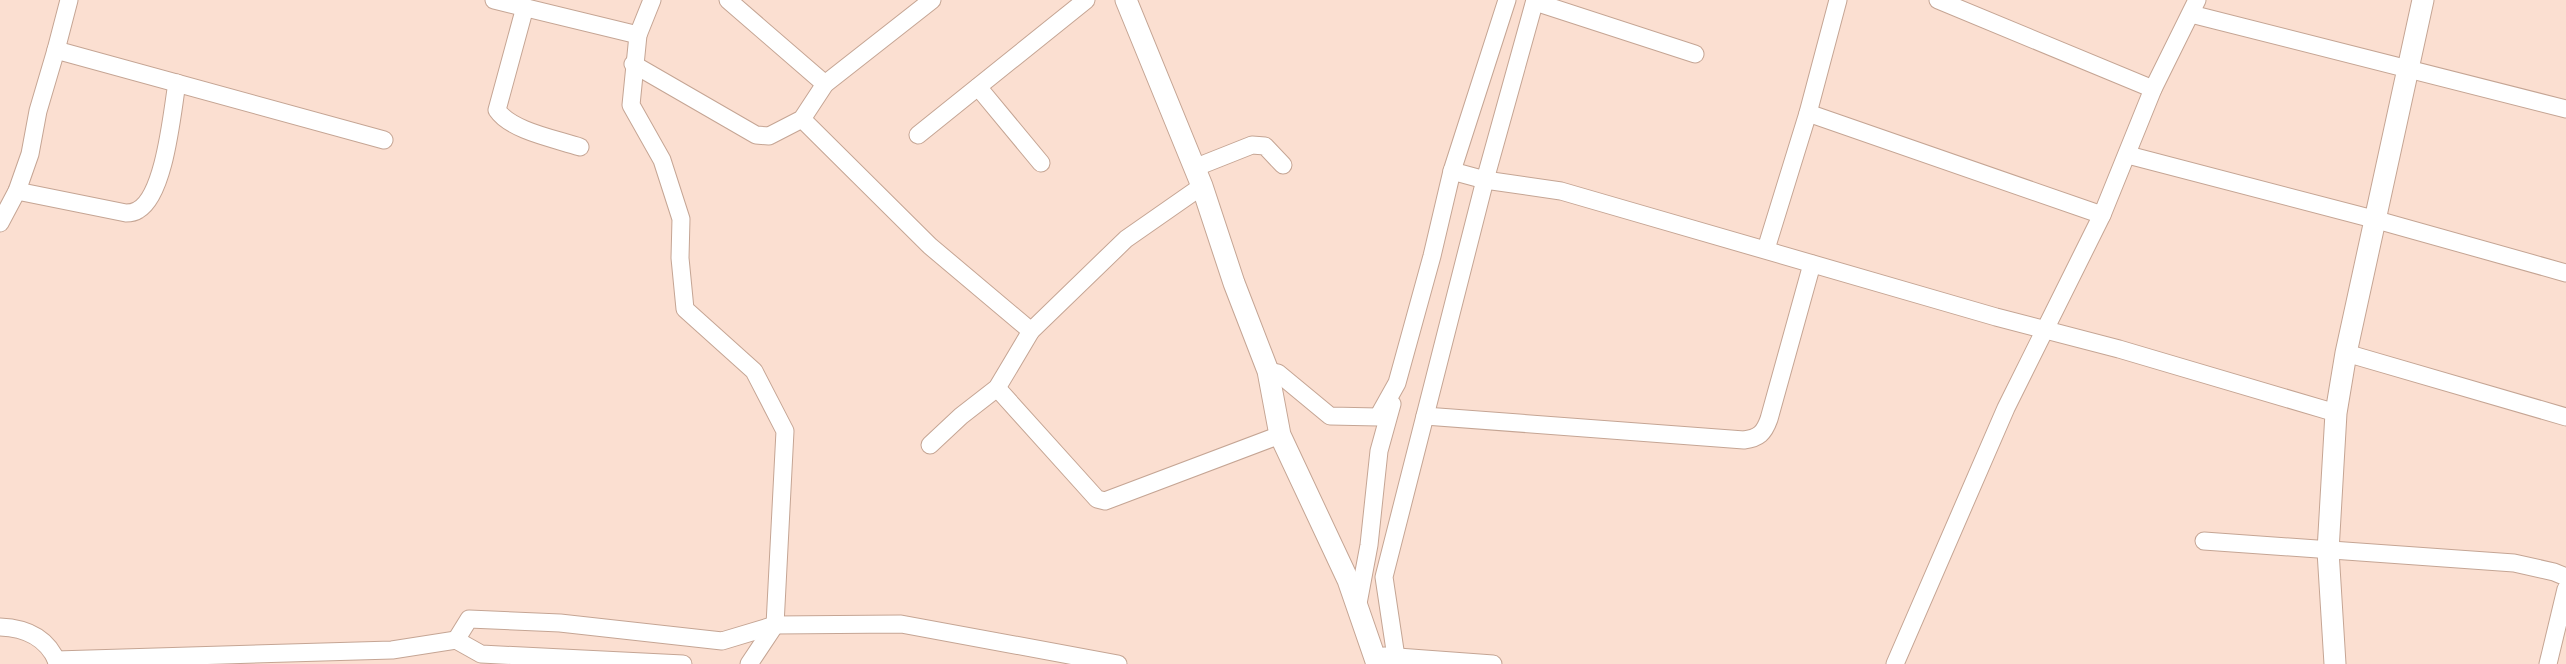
<svg xmlns="http://www.w3.org/2000/svg" width="2566" height="664" viewBox="0 0 2566 664" font-family="'Source Sans 3',sans-serif">
  <style>
    .lines { fill: none; stroke-linecap: round; stroke-linejoin: round }
    .minor-casing { stroke: #c5a594; stroke-width: 19 }
    .tertiary-casing { stroke: #c5a594; stroke-width: 23 }
    .minor { stroke: #fff; stroke-width: 17 }
    .tertiary { stroke: #fff; stroke-width: 21 }
  </style>
  <rect width="100%" height="100%" fill="#fbdfd1"/>
  <g class="lines">
    <g class="minor-casing">
      <g id="minor">
        <polyline points="494,0 638,35"/>
        <polyline points="652,0 638,35 631,105 662,160 681,219 680,258 685,309 754,371 785,431 775,625 749,664"/>
        <polyline points="728,0 825,84"/>
        <polyline points="1938,0 2153,89"/>
        <polyline points="1535,2 1695,54"/>
        <path d="M 525,7 L 497,110 C 511,131 556,139 580,147"/>
        <polyline points="2191,14 2566,109"/>
        <polyline points="56,50 69,0"/>
        <polyline points="633,64 756,135 769,136 802,119 825,84 932,0"/>
        <polyline points="978,87 1041,163"/>
        <polyline points="1808,113 2102,215"/>
        <polyline points="802,119 930,246 1031,331"/>
        <polyline points="918,135 1086,0"/>
        <polyline points="2128,155 2377,220 2566,273"/>
        <polyline points="1194,168 1252,145 1265,146 1283,165"/>
        <polyline points="1452,171 1485,180 1561,191 1996,317 2119,349 2336,413"/>
        <path d="M 17,191 L 126,213 C 130,213 135,212 138,210 C 165,195 172,112 177,83"/>
        <polyline points="0,223 17,191 30,154 38,111 56,50 384,140"/>
        <polyline points="1766,249 1808,113 1838,0"/>
        <polyline points="2346,353 2566,417"/>
        <polyline points="1268,371 1278,373 1330,416 1378,417 1397,383 1432,256 1452,171 1507,0"/>
        <polyline points="997,388 1097,499 1105,501 1280,435"/>
        <path d="M 1425,416 L 1744,440 C 1759,438 1764,433 1769,419 L 1812,264"/>
        <polyline points="930,445 961,416 997,388 1031,331 1126,239 1202,186"/>
        <polyline points="2204,541 2514,563 2554,572 2566,577"/>
        <polyline points="1357,609 1369,545 1379,451 1392,404"/>
        <path d="M 0,627 C 27,628 48,638 58,664"/>
        <polyline points="456,640 469,619 560,623 722,641 775,625 901,624 1118,664"/>
        <polyline points="1384,656 1493,664"/>
        <polyline points="1396,657 1384,577 1485,180 1535,0"/>
        <polyline points="56,660 392,650 456,640 481,654 683,664"/>
        <polyline points="1895,664 2006,408 2102,215 2153,89 2197,0"/>
        <polyline points="2548,664 2566,589"/>
      </g>
    </g>
    <g class="tertiary-casing">
      <g id="tertiary">
        <polyline points="1126,0 1202,186 1234,283 1268,371 1280,435 1348,580 1377,664"/>
        <polyline points="2335,664 2328,551 2336,413 2346,353 2423,0"/>
      </g>
    </g>
    <use href="#minor" class="minor"/>
    <use href="#tertiary" class="tertiary"/>
  </g>
</svg>
